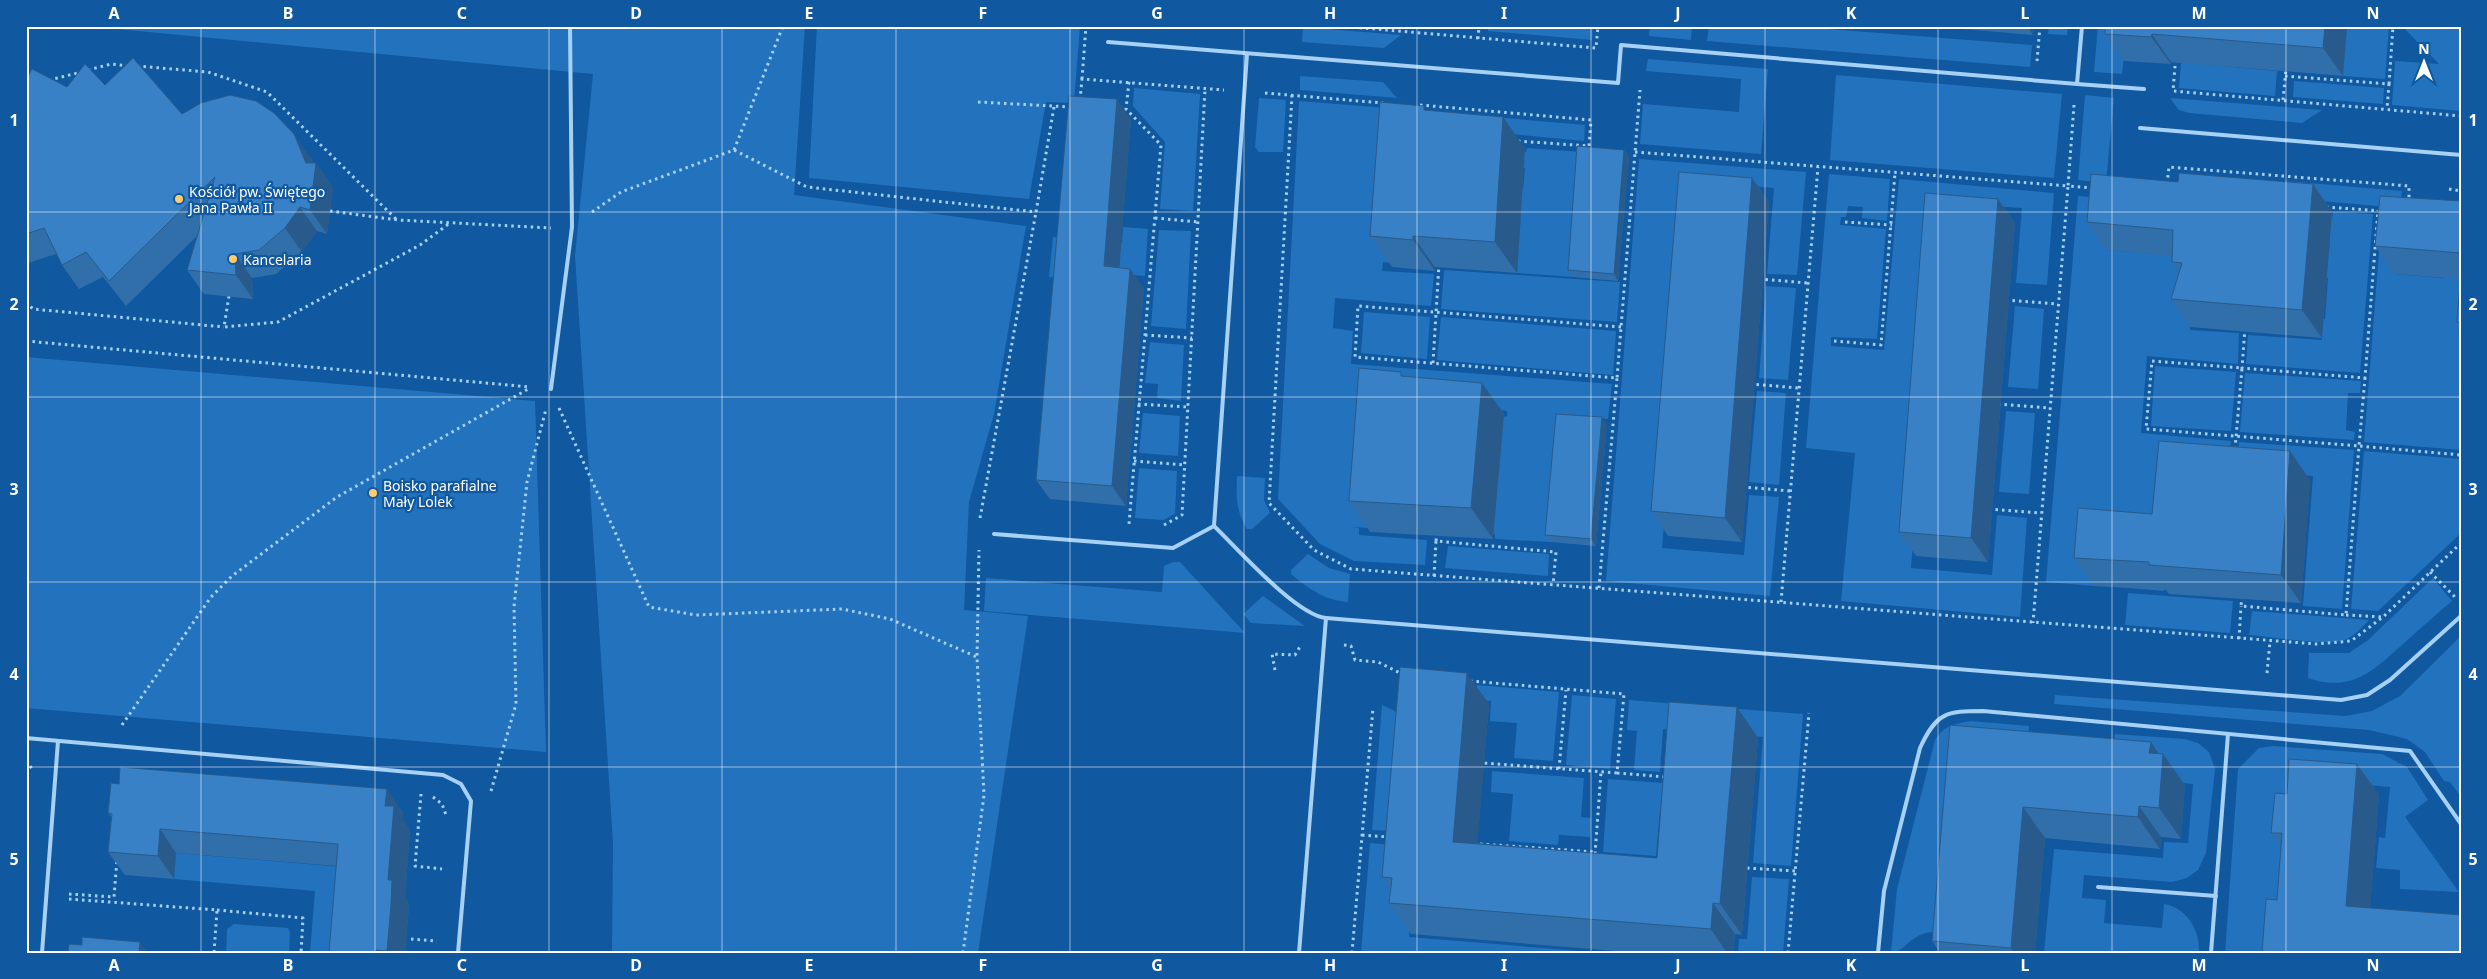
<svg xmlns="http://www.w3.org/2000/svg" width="2487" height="979" viewBox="0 0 2487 979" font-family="'Noto Sans',sans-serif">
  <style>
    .green { fill: #2372bd }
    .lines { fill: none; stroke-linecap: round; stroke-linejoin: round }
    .path { stroke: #a7d0f5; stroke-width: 3; stroke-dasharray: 2.5 4; stroke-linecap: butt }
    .service { stroke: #a7d0f5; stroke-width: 4 }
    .wall { fill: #316faa }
    .shaded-wall { fill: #285a8b }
    .building { fill: #3981c6; stroke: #285a8b }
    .grid { fill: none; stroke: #fff; stroke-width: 1; stroke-opacity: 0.55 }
    .poi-dot { fill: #ffcb6c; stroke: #10589f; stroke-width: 2 }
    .labels { text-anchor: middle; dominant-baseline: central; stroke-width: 4.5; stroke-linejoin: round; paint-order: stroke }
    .poi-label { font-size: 14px; fill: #fff; stroke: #10589f; text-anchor: start }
    .neatline { fill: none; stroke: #fff; stroke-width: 2 }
    .grid-label { font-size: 16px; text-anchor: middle; font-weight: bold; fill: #fff }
  </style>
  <rect width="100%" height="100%" fill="#10589f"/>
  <g class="green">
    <polygon points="85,26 805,26 794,195 1026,226 994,414 969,502 964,610 1028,616 978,953 612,953 613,843 575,256 593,74"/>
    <polygon points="817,26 1080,26 1074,103 1046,102 1029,199 809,178"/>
    <polygon points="1488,26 1593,26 1592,40 1488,31"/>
    <polygon points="1650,26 1692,26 1691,40 1649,36"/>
    <polygon points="1709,26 1790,26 2032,45 2030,67 1707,41"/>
    <polygon points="2049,26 2068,26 2067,35 2048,34"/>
    <polygon points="2098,26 2127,26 2122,74 2094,72"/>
    <polygon points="2174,26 2211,65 2277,71 2275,96 2179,88 2181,63 2171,62"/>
    <polygon points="2337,26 2389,26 2385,79 2343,76 2343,73 2333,72"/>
    <polygon points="2402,26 2461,26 2461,111 2392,105 2395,61 2439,64"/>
    <polygon points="1303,27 1401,35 1384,48 1302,42"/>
    <polygon points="1648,59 1768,69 1761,154 1640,144 1643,104 1739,112 1741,79 1646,71"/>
    <polygon points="1836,75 2062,94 2054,178 1830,160"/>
    <polygon points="1300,76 1383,82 1397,98 1300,90"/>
    <polygon points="2294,81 2384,88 2383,104 2293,97"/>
    <polygon points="1134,88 1200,94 1193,211 1160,209 1165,142 1133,106"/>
    <polygon points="2085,95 2114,98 2106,183 2078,180"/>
    <polygon points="1259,98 1286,100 1283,152 1259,152 1255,147"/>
    <polygon points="2170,98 2322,110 2302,123 2189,113 2179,110"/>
    <polygon points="1299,101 1462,114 1392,263 1383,262 1382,271 1434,274 1431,306 1335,298 1333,328 1353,331 1351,364 1612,384 1608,419 1561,415 1550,542 1495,539 1495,534 1484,533 1499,472 1503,417 1507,416 1507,411 1432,405 1371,528 1350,527 1359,528 1359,535 1427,540 1425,565 1354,561 1320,544 1278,499"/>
    <polygon points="1482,116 1585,125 1584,141 1480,131"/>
    <polygon points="1527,148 1582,152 1573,277 1517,273 1521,213 1512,212 1514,189 1523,190 1525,168 1515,167 1516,152 1526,152"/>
    <polygon points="1639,159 1806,172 1797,275 1767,274 1774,188 1729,184 1691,190 1662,548 1744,555 1749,495 1779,497 1770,596 1606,581"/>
    <polygon points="1829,174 1890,179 1887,221 1862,218 1863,207 1848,206 1846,217 1841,217 1840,225 1886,229 1877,339 1831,337 1831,346 1884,350 1899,179 2054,193 2047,285 2016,283 2022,208 1978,205 1917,491 1911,568 1992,575 1997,515 2027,518 2020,617 1841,601 1855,453 1806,448"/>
    <polygon points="2286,181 2402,191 2400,208 2285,198"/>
    <polygon points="2078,196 2090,197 2107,250 2154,254 2200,209 2190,330 2239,333 2238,364 2147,356 2141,433 2231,441 2228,468 2174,464 2164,591 2129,588 2132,540 2094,586 2046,582"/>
    <path d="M 2333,212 L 2373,214 L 2360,373 L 2246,364 L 2248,335 L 2322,340 L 2322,335 L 2314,319 L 2325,319 L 2328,278 L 2318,277 C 2329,253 2336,242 2323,217 L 2332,218 Z"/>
    <polygon points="2382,215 2395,274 2443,278 2461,228 2461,450 2364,442"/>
    <polygon points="1123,227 1148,229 1145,276 1121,274 1120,283 1049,277 1053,237 1122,243"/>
    <polygon points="1159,230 1191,231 1186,329 1151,326"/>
    <polygon points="1444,270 1620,282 1617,322 1441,309"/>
    <polygon points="1766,286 1796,288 1788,380 1759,378"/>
    <polygon points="2015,306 2044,309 2038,389 2008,387"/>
    <polygon points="1364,312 1430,317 1427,359 1361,353"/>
    <polygon points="1441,317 1616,331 1613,375 1437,360"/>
    <polygon points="1150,342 1184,345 1181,401 1157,398 1158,384 1145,383"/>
    <polygon points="26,357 535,401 546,752 26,708"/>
    <polygon points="2155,366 2236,372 2231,431 2151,426"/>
    <polygon points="2245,373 2361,381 2360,393 2348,393 2346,430 2355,432 2354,440 2240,432"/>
    <polygon points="1757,391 1786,393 1779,485 1749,482"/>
    <polygon points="2006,411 2035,413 2029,494 1999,492"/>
    <polygon points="1143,413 1180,416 1178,456 1139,453"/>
    <polygon points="2239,442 2354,450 2342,609 2303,606 2313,476 2237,470"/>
    <polygon points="2364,451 2461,459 2461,533 2378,611 2351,609"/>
    <polygon points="1139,468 1177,471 1175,514 1163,520 1135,518"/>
    <path d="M 1237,476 L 1265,478 L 1264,500 L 1270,513 L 1252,529 L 1247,529 C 1236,511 1236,497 1237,476 Z"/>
    <polygon points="1448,546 1549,554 1548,576 1445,568"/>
    <path d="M 1308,554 L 1329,568 L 1350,574 L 1348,602 C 1324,600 1309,589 1291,574 L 1291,570 Z"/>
    <polygon points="1173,562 1180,562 1245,633 984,611 986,578 1162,592 1164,566"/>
    <path d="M 2433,578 L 2452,601 C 2435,615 2419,630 2403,644 C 2373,671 2352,693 2308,678 L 2309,653 L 2349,653 L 2368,640 Z"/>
    <polygon points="2128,593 2233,601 2230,633 2125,625"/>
    <polygon points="1263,596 1305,626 1251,623 1243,614"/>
    <path d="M 2252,611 L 2369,620 C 2361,628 2351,640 2340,641 C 2319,645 2273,637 2249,635 Z"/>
    <polygon points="2461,636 2461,797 2450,782 2444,781 2425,752 2407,739 2369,730 2054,704 2055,695 2345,716 2372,711 2400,696"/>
    <polygon points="1477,685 1559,692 1553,761 1514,758 1517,723 1490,721 1491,701 1475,700"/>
    <polygon points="1572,695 1616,699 1610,769 1566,765"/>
    <polygon points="1629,700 1803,714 1791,866 1753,863 1763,737 1663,729 1660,772 1634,770 1637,731 1627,730"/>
    <polygon points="1382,705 1414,720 1406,832 1372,830"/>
    <path d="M 1971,721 L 2029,726 L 2028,742 L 1954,932 C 1941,932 1929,930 1918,936 C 1908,941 1901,953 1891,953 L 1897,889 L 1935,740 C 1944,725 1955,724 1971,721 Z"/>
    <path d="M 2115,734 L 2185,739 L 2198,743 L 2209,752 L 2215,769 L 2206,853 L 2198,870 L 2187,878 L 2172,882 L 2084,875 L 2082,898 L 2106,900 L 2104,923 L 2162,928 L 2164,904 C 2186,907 2201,931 2199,953 L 2044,953 L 2054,849 L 2163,858 L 2164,842 L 2188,843 L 2193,784 L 2173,782 L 2113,750 Z"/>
    <polygon points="2273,746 2382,754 2407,767 2428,800 2405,817 2459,892 2400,889 2400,870 2376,868 2379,837 2385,838 2390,787 2301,779 2276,953 2225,953 2238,769 2259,748"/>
    <polygon points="1492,771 1584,778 1581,817 1591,818 1590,837 1559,835 1558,845 1509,841 1513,794 1491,792"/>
    <polygon points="1608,779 1679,784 1677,811 1660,810 1656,856 1603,852"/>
    <polygon points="1370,843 1406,846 1411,912 1409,937 1604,953 1361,953"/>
    <polygon points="176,853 355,868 348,953 310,953 315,891 174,879"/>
    <polygon points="1752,877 1789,879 1783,953 1738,953 1739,939 1747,939"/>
    <polygon points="234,924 288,928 290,932 289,953 226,953 227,929"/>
  </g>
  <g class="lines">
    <g class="path">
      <polyline points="1340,26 1596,48 1598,26"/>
      <polyline points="1478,39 1479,26"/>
      <polyline points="2037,61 2040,26"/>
      <polyline points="137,66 208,72 267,92 397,220"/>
      <polyline points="2175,66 2173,91 2461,116"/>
      <polyline points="88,70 111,64 128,66"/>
      <polyline points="2285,76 2389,84 2387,109"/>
      <polyline points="1082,79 1086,26"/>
      <polyline points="49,80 82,72"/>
      <polyline points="1129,82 1126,109 1161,145 1129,524"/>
      <polyline points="2389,84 2393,26"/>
      <polyline points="1265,93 1383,103"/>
      <polyline points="1292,95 1269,503 1314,550 1351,569 2316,644 2351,641 2383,617 2461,543"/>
      <polyline points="1080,100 1082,79 1224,90"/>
      <polyline points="2283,100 2286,69"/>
      <polyline points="978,102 1071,107"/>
      <polyline points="1420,105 1591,120 1589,146 1517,141"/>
      <polyline points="2074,105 2068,186 2093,188"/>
      <polyline points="734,150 783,26"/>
      <polyline points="1635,152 2068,186 2033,623"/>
      <polyline points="2167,184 2169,167 2409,186 2409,200"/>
      <polyline points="2449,189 2461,191"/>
      <polyline points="2326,207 2382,211"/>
      <polyline points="330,211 398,220 551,228"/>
      <polyline points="592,212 621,192 734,150 807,187 1036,212 1054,107"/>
      <polyline points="1155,218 1198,222"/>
      <polyline points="1845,222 1892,225"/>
      <polyline points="1759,279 1808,283"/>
      <polyline points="229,296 224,327 278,322 420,245 450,223"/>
      <polyline points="2006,300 2058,304"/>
      <polyline points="26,302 33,309 224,327"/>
      <polyline points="1621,327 1358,306 1355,357 1617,378 1640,90"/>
      <polyline points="2245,328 2242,368 2365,378 2378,210"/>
      <polyline points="1145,335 1192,338"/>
      <polyline points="26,341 530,387"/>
      <polyline points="1834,341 1881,345 1895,173"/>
      <polyline points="1433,363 1439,264"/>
      <polyline points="1750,384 1799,388"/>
      <polyline points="1138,404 1188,407"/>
      <polyline points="1998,404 2049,408"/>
      <polyline points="559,408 649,607 696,615 842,609 890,619 977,657"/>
      <polyline points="2235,449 2242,368 2152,361 2146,429 2359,446 2365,378"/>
      <polyline points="1134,461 1185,465"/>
      <polyline points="1742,487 1791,491"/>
      <polyline points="1989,509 2041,513"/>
      <polyline points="980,518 1036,212"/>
      <polyline points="1164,525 1182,515 1205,89"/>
      <polyline points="1437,532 1436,541 1556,552 1553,585"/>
      <polyline points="2430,572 2455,597"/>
      <polyline points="1434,576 1436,541"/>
      <polyline points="1599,588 1617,378"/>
      <polyline points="2242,596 2241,606 2346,615 2359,446 2461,455"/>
      <polyline points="1781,602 1818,167"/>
      <polyline points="2346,615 2382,617"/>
      <polyline points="2239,639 2241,606"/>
      <polyline points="1344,645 1351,646 1355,660 1378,662 1402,674"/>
      <polyline points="1275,670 1272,654 1295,655 1301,645"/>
      <polyline points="2267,673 2270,641"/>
      <polyline points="1470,681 1624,694 1617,773 1483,763"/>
      <polyline points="122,725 211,597 232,576 337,497 530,388"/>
      <polyline points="26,761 33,770"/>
      <polyline points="1559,769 1566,690"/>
      <polyline points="1617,773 1666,777"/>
      <polyline points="491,791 516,704 514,607 527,482 546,409"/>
      <polyline points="421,794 415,866 442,869"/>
      <polyline points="433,797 442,804 446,815"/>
      <polyline points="1362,835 1389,837"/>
      <polyline points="1480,844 1595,852 1595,855"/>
      <polyline points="1595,854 1601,772"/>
      <polyline points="1747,868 1795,871"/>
      <polyline points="69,894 114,897 117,859"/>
      <polyline points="69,899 217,910 214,953"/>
      <polyline points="217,910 303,918 301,953"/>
      <polyline points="411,939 437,941"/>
      <polyline points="963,953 984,795 977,657 979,550"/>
      <polyline points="1352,953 1373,708"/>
      <polyline points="1788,953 1809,713"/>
    </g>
    <g class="service">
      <polyline points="1108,42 1618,83 1621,45 2077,84 2082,26"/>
      <path d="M 1247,54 L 1214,526 C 1237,548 1296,615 1326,618 L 2341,700 L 2367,695 L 2390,680 L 2461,616"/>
      <polyline points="2077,84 2144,89"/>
      <polyline points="2140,128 2461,155"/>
      <polyline points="551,389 572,227 570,26"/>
      <polyline points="994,534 1173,548 1214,526"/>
      <polyline points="26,738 443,775 461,784 471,801 458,953"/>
      <polyline points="2098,887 2216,896"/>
      <polyline points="42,953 58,741"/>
      <polyline points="1299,953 1326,618"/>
      <path d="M 1878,953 L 1884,891 L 1920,748 C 1936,713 1946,711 1983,711 L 2410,751 L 2461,824"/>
      <polyline points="2211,953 2228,734"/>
    </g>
  </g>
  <g class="wall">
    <polygon points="1927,26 2034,26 2033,35"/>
    <polygon points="2105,26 2347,26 2343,76 2171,62 2171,64 2124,61 2105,34"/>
    <polygon points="26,80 67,87 105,85 182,114 311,158 313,163 316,163 333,188 327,234 317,231 302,252 276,274 252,278 253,299 204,294 187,270 197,236 126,306 103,277 79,289 62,265 56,254 28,263 26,260"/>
    <polygon points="1427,110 1525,148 1517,273 1435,267 1435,271 1392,267 1370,236"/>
    <polygon points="1131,119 1119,268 1144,288 1126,506 1050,499 1036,480"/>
    <polygon points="1624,150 1629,157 1618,281 1573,277 1568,270"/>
    <polygon points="1752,178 1769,202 1742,542 1668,536 1651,511"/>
    <polygon points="2178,182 2313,184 2332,212 2322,338 2191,327 2171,299 2180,272 2172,262 2172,256 2106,250 2087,222"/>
    <polygon points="1998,199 2015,223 1988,562 1916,556 1899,532"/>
    <polygon points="2461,201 2461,328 2457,322 2460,279 2395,274 2375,246"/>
    <polygon points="1482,383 1504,414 1493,539 1370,532 1349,501"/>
    <polygon points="1607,424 1596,546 1550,542 1545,535"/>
    <polygon points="2310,480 2301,603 2169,594 2166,590 2094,586 2074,558 2152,514"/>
    <polygon points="1489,704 1477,843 1657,858 1737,707 1758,738 1742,935 1735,934 1733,953 1640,953 1411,934 1389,903 1390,890 1382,877"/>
    <polygon points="1950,725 2151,742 2159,754 2185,785 2181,839 2161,837 2160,849 2045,838 2035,953 1940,953 1932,941"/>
    <polygon points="2357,764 2379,795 2370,908 2277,900 2281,846 2271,833 2287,794"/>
    <polygon points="119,784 387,789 403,813 403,820 410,830 405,898 409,904 405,953 329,953 337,866 176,853 174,879 125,875 108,852 111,817 108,813"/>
  </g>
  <g class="shaded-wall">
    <polygon points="2027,26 2034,26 2033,35"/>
    <polygon points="2325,26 2347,26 2343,76 2323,48"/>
    <polygon points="2152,34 2171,62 2171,64 2151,37"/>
    <polygon points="1117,99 1131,119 1118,286 1104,266"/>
    <polygon points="1503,117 1525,148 1517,273 1495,242"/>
    <polygon points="294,134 311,158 315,168 316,163 333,188 327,234 310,210 306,163"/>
    <polygon points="1624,150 1629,157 1618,281 1614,274"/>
    <polygon points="1752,178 1769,202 1742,542 1725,518"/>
    <polygon points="2313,184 2332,212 2322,338 2302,310"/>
    <polygon points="1998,199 2015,223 1988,562 1971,538"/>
    <polygon points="300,207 317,231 302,252 285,228"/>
    <polygon points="1413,236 1435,267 1435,271 1413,240"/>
    <polygon points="235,254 252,278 253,299 236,275"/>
    <polygon points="1130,269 1144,288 1126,506 1112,486"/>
    <polygon points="1482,383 1504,414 1493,539 1471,508"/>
    <polygon points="1602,417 1607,424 1596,546 1591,539"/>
    <polygon points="2290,451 2310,480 2301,603 2281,575"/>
    <polygon points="1467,673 1489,704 1475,873 1453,842"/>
    <polygon points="1737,707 1758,738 1742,935 1720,904"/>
    <polygon points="2151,742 2163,760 2163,754 2185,785 2181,839 2159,808 2149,753"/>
    <polygon points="2357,764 2379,795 2368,937 2346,906"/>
    <polygon points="387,789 403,813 403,820 410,830 405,898 409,904 405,953 388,953 387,951 388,880 385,806"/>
    <polygon points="2139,806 2161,837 2160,849 2138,817"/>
    <polygon points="2023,807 2045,838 2035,953 2014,953 2011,948"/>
    <polygon points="160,829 176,853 174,879 158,856"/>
    <polygon points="1713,903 1735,934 1733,953 1727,953 1711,929"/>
    <polygon points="140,942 148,953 139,953"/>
  </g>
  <g class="building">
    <polygon points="2105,26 2325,26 2323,48 2152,34 2151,37 2105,34"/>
    <polygon points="133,58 182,114 201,103 230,95 256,101 274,113 294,134 306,163 316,163 310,210 300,207 285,228 259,250 235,254 236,275 187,270 215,177 109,281 86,252 62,265 44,228 26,234 26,80 32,69 67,87 85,64 105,85"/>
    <polygon points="1069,96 1117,99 1104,266 1130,269 1112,486 1036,480"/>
    <polygon points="1380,102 1424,106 1424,110 1503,117 1495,242 1413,236 1413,240 1370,236"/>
    <polygon points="1577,146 1624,150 1614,274 1568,270"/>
    <polygon points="1679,172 1752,178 1725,518 1651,511"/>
    <polygon points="2179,173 2313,184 2302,310 2171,299 2182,263 2172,262 2173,230 2087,222 2091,174 2178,182"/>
    <polygon points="1925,193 1998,199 1971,538 1899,532"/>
    <polygon points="2380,196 2461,201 2461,253 2375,246"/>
    <polygon points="2461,271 2461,323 2457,322"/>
    <polygon points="1359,368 1401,372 1401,376 1482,383 1471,508 1349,501"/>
    <polygon points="1556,414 1602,417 1591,539 1545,535"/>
    <polygon points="2159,441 2290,451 2281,575 2149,565 2149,562 2074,558 2078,508 2152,514"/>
    <polygon points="1400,667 1467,673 1453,842 1657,858 1669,702 1737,707 1720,904 1713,903 1711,929 1389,903 1392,878 1382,877"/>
    <polygon points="1950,725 2151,742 2149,753 2163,754 2159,808 2139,806 2138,817 2023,807 2011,948 1932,941"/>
    <polygon points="2289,759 2357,764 2346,906 2461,915 2461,953 2262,953 2266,899 2277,900 2282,833 2271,833 2275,793 2287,794"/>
    <polygon points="120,767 387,789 385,806 394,806 388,880 392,880 391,905 387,951 376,950 375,953 329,953 338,844 160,829 158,856 108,852 112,814 108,813 111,783 119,784"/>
    <polygon points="82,937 140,942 139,953 68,953 69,944 82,945"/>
  </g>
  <path class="grid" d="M 201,26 L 201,953M 375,26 L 375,953M 549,26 L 549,953M 722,26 L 722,953M 896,26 L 896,953M 1070,26 L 1070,953M 1244,26 L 1244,953M 1417,26 L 1417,953M 1591,26 L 1591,953M 1765,26 L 1765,953M 1938,26 L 1938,953M 2112,26 L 2112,953M 2286,26 L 2286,953M 26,212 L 2461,212M 26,397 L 2461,397M 26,582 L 2461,582M 26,767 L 2461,767"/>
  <g class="poi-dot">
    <circle cx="179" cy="199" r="5"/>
    <circle cx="233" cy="259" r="5"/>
    <circle cx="373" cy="493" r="5"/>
  </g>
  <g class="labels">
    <g class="poi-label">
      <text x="189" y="191">Kościół pw. Świętego<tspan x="189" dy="16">Jana Pawła II</tspan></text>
      <text x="243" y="259">Kancelaria</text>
      <text x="383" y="485">Boisko parafialne<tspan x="383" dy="16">Mały Lolek</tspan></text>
    </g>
  </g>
  <rect width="2487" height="979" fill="none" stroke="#10589f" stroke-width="55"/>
  <g transform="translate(2424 62)" stroke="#10589f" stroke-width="4" paint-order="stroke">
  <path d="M0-4L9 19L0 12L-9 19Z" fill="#ffffff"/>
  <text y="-8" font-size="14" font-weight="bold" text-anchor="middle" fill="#ffffff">N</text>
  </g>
  <rect x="28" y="28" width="2432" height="924" class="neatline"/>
  <g class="grid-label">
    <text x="114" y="19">A</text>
    <text x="288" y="19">B</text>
    <text x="462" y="19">C</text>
    <text x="636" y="19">D</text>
    <text x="809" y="19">E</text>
    <text x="983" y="19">F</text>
    <text x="1157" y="19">G</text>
    <text x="1330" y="19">H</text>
    <text x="1504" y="19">I</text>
    <text x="1678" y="19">J</text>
    <text x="1851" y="19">K</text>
    <text x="2025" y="19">L</text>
    <text x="2199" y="19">M</text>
    <text x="2373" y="19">N</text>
    <text x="14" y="126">1</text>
    <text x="2473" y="126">1</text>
    <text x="14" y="310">2</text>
    <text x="2473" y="310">2</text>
    <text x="14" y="495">3</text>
    <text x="2473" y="495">3</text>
    <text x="14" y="680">4</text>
    <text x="2473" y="680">4</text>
    <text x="14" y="865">5</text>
    <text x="2473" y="865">5</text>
    <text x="114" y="971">A</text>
    <text x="288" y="971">B</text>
    <text x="462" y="971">C</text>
    <text x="636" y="971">D</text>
    <text x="809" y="971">E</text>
    <text x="983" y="971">F</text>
    <text x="1157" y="971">G</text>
    <text x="1330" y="971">H</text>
    <text x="1504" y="971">I</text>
    <text x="1678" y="971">J</text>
    <text x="1851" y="971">K</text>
    <text x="2025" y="971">L</text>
    <text x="2199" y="971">M</text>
    <text x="2373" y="971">N</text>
  </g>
</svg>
